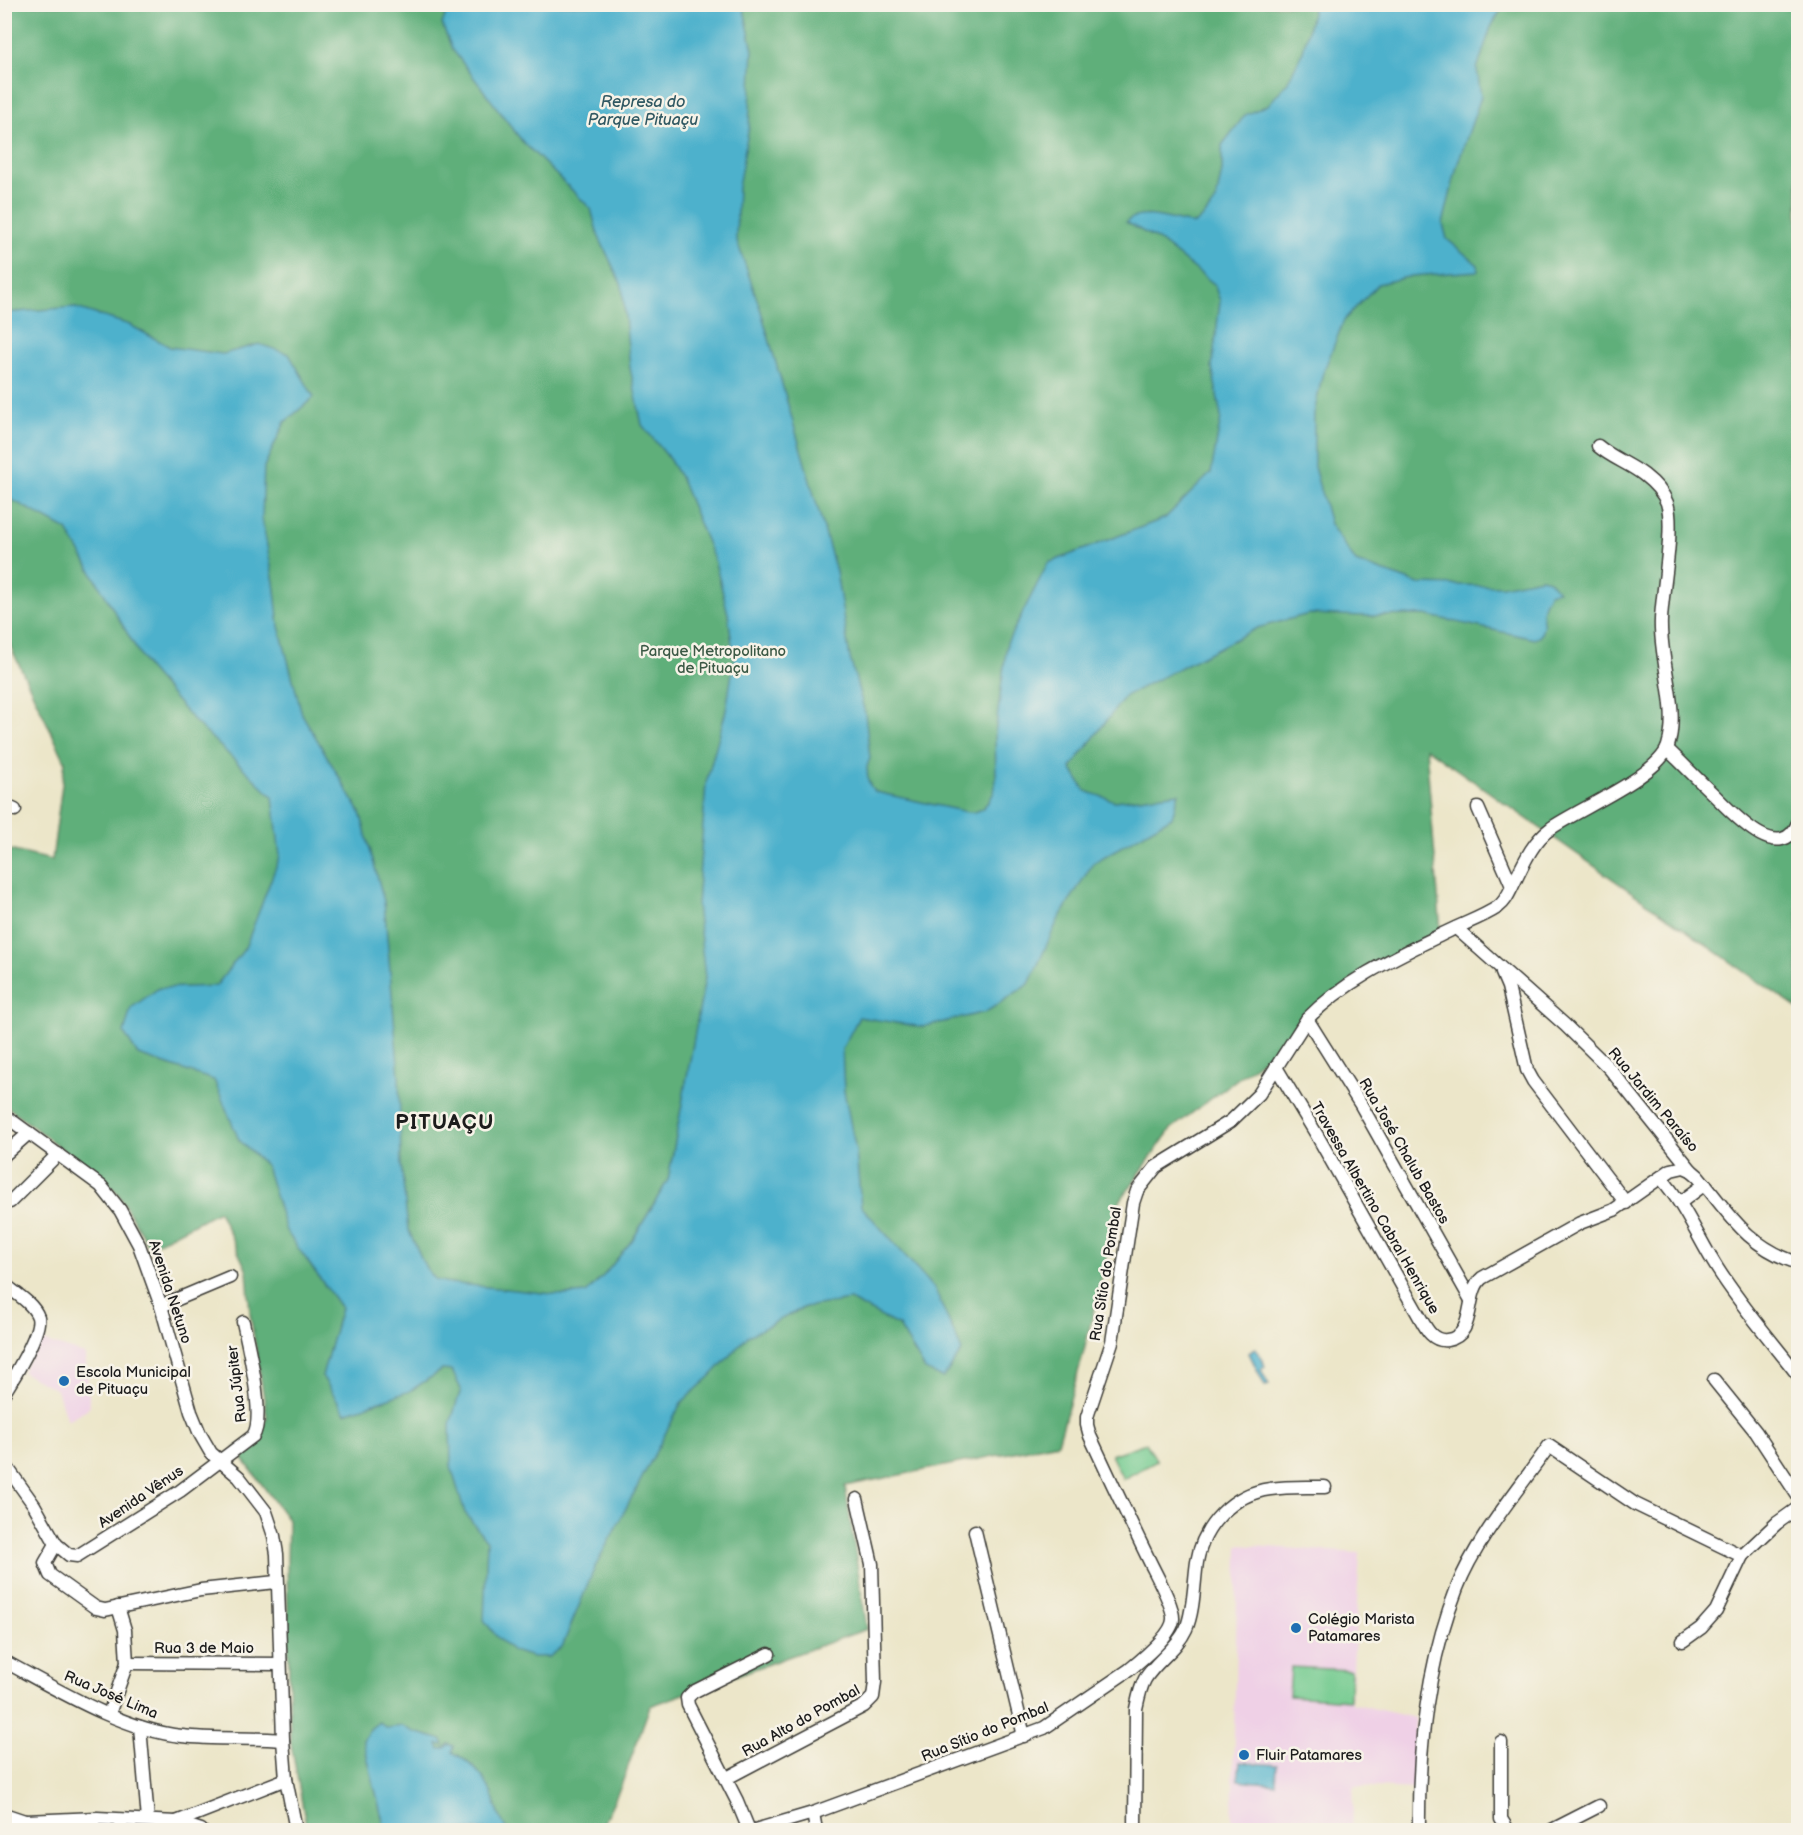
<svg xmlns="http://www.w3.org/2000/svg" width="1803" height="1835" viewBox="0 0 1803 1835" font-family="'Balsamiq Sans',sans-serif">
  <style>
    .built { fill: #efd0e6 }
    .green { fill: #74cb90; stroke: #487456; stroke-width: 1.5 }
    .forest { fill: #5faf7a; stroke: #3e664b; stroke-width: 1.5 }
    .water { fill: #4db1cc; stroke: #346674; stroke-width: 1.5 }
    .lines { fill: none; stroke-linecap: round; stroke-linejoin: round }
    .street-casing { stroke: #3b3a36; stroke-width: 15 }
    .street { stroke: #fff; stroke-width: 12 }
    .poi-dot { fill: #1f6fb2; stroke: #f7f3e8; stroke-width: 2 }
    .labels { text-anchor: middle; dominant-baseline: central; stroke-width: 5; stroke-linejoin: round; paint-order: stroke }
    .park-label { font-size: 15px; fill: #3b5945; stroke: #f7f3e8 }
    .street-label { font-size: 15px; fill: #1c1c1c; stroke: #f7f3e8 }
    .poi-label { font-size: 15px; fill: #1c1c1c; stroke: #f7f3e8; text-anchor: start }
    .water-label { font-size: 16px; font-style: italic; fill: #305862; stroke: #f7f3e8 }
    .district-label { font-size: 21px; font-weight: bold; letter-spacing: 1.5px; fill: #1c1c1c; stroke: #f7f3e8 }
  </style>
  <rect width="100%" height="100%" fill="#f7f3e8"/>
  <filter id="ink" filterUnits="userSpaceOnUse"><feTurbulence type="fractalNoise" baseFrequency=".0167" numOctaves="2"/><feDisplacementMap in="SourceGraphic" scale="12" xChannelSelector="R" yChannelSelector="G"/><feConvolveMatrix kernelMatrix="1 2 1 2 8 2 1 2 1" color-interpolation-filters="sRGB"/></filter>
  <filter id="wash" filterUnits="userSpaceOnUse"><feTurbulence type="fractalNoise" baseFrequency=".008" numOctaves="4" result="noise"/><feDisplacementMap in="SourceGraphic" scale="24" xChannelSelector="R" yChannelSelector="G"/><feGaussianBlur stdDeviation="1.35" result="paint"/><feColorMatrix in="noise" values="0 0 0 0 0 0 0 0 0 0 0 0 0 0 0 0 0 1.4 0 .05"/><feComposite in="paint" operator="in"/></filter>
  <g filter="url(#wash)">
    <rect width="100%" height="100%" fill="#ece6c9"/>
    <g class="built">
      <polygon points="39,1340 85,1354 90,1407 67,1421 57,1390 22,1372"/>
      <polygon points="1238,1545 1360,1553 1351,1703 1415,1718 1414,1789 1354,1786 1352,1830 1232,1830"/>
    </g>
    <g class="green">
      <polygon points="1146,1443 1157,1461 1123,1479 1111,1455"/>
      <polygon points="1291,1667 1351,1670 1350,1700 1289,1696"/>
    </g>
    <polygon class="forest" points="5,5 1798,5 1798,1009 1426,748 1441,932 1357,976 1285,1043 1171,1129 1120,1201 1084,1351 1058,1443 845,1486 867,1629 650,1706 621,1786 600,1830 307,1830 290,1739 287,1562 288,1520 235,1448 260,1434 267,1417 250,1313 247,1271 219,1211 149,1247 117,1192 5,1105 5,849 52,860 65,761 5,635"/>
    <g class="water">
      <path d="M 449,5 L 743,5 L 753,50 L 749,127 L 738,187 L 736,238 L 761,311 L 836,571 L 850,658 L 865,713 L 870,758 L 867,767 L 868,780 L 871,787 L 876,792 L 967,812 L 975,812 L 982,809 L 989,801 L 994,792 L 996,779 L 995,734 L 1007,643 L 1048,563 L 1165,518 L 1211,473 L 1221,417 L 1212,367 L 1220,301 L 1214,284 L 1158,240 L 1126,222 C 1142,207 1176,222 1195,224 L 1205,215 L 1216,200 L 1222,171 L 1222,145 L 1245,115 L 1268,105 L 1287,83 L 1303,51 L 1314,5 L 1504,5 L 1491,27 L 1477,69 L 1481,97 L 1457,166 L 1443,224 L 1447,239 L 1478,265 L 1478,271 L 1412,276 L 1378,284 L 1344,320 L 1322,376 L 1314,414 L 1314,467 L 1330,524 L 1356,562 L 1419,584 L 1502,586 L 1541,578 L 1549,580 L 1558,591 L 1549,593 C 1547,598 1544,602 1543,607 C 1540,619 1548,623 1539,637 L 1534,639 L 1425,615 L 1365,616 L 1309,614 L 1257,628 L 1125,696 L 1071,768 L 1085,791 L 1115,801 L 1179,793 L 1172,817 L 1093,863 L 1058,920 L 1029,984 L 986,1012 L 922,1027 L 859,1017 L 842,1049 L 844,1091 L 856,1151 L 861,1206 L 934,1288 L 962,1351 L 943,1378 L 925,1370 L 899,1326 L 850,1300 L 805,1307 L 748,1336 L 711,1376 L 682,1402 L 595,1567 L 562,1647 L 549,1657 L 532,1657 L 513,1651 L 496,1636 L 484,1620 L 487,1541 L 465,1513 L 451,1467 L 450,1424 L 461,1389 L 452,1371 L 442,1370 L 410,1391 L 345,1413 L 322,1376 L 341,1308 L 286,1231 L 266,1166 L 239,1140 L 214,1080 L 138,1055 L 124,1033 L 131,1008 L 159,988 L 216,986 L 245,948 L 280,856 L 273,797 L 193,720 L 147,667 L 67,530 L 5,496 L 5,313 L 73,307 L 130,325 L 170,347 L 223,354 L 259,344 L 289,354 L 314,397 L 285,422 L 264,467 L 262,519 L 274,582 L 279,626 L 302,714 L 360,812 L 384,901 L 399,1076 L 401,1164 L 408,1229 L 426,1268 L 436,1280 L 449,1283 L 563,1295 L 586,1293 L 605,1274 L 633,1239 L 668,1180 L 705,978 L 697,905 L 706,783 L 726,710 L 734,660 L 728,614 L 715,562 L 680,477 L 668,457 L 642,425 L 630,368 L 622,286 L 598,235 L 591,209 L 522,141 L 452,49 L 442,24 Z"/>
      <polygon points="1256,1348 1265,1366 1261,1369 1269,1385 1265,1386 1249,1353"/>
      <path d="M 379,1722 L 386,1728 L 403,1726 L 412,1731 L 442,1740 L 444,1745 L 438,1744 L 440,1749 L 445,1748 L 449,1744 L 454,1746 L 453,1752 C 466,1760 481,1772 488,1786 C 496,1801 498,1817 507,1830 L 385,1830 L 363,1740 L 371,1728 Z"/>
      <polygon points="1240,1762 1277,1765 1276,1784 1238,1780"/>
    </g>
  </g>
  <g filter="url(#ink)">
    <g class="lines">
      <g class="street-casing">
        <g id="street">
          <path d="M 1667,749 C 1682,763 1696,778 1711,792 C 1729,809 1779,868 1798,823"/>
          <polyline points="4,805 15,810"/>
          <polyline points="1478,808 1512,886"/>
          <path d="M 1456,928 L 1565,1025 L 1610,1069 L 1691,1170 L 1698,1176 C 1730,1215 1748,1247 1798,1263"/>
          <polyline points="1502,973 1508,987 1527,1070 1533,1081 1626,1203"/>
          <polyline points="1307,1019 1361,1105 1471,1300"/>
          <path d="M 1276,1067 L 1318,1137 L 1418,1314 C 1425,1326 1431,1342 1447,1340 C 1477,1336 1464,1293 1482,1278 L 1580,1223 L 1614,1210 L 1671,1170 L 1684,1167 L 1691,1170"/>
          <polyline points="4,1115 101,1186 120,1210 139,1245 161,1306 191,1412 200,1434 211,1453 239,1477 266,1512 274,1536 277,1554 283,1740 286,1779 296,1830"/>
          <polyline points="4,1155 29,1133"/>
          <path d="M 1661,1178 C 1685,1205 1698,1238 1717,1268 C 1741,1306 1771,1340 1798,1375"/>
          <polyline points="10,1202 58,1154"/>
          <polyline points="1681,1202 1705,1184"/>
          <path d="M 4,1284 C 15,1293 33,1303 38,1317 C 42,1331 13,1379 4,1393"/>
          <polyline points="161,1306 230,1277"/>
          <polyline points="1714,1380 1756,1432 1798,1496"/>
          <path d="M 4,1463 L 34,1505 L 56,1544 L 69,1555 L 77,1556 L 180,1491 L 253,1436 C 266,1418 248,1345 243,1322"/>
          <polyline points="975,1531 1024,1736"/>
          <polyline points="56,1544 45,1563 50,1575 96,1608 105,1610 201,1590 276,1582"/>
          <polyline points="1683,1641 1701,1628 1716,1611 1742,1556 1777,1523 1798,1508"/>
          <path d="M 4,1661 C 56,1689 123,1730 182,1736 C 215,1740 250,1737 283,1740"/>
          <polyline points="127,1663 280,1664"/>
          <polyline points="109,1714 127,1663 125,1630 118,1607"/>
          <polyline points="140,1727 148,1820"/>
          <polyline points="1501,1742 1501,1819 1508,1830"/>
          <polyline points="725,1779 864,1706 873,1697 875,1682 872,1564 857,1499"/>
          <polyline points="813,1813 816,1830"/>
          <polyline points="4,1814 25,1821"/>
          <polyline points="176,1822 286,1779"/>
          <polyline points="4,1827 26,1821 97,1818 176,1822 201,1830"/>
          <polyline points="749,1830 737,1801 688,1705 687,1698 693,1692 769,1654"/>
          <path d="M 755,1830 L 813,1813 L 1044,1728 L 1129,1670 C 1140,1661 1173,1634 1173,1619 C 1174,1606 1155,1573 1149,1560 C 1129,1519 1109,1477 1090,1436 L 1087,1425 L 1087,1417 L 1112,1342 L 1133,1203 L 1137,1191 L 1156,1167 L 1231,1121 L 1259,1094 L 1307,1019 C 1346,979 1400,955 1449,931 C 1465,923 1483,917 1498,907 C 1506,901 1509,893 1513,885 C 1523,865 1532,842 1550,829 C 1576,810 1659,776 1668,746 C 1680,707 1659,661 1661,620 C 1662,591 1675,528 1667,503 C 1663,492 1653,482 1644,475 C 1630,464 1612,458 1598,446"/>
          <path d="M 1135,1830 L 1136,1709 C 1138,1699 1140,1688 1145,1679 C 1156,1661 1177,1649 1186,1629 C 1194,1611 1194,1582 1197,1562 C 1203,1525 1233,1494 1270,1489 C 1288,1486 1307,1487 1325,1487"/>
          <path d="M 1419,1830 C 1418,1749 1427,1664 1457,1588 C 1476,1539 1519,1489 1549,1446 L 1635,1504 L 1742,1556"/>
          <polyline points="1552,1830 1599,1806"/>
        </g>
      </g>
      <use href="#street" class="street"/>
    </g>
  </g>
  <g class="poi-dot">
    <circle cx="64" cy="1381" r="6"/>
    <circle cx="1296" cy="1628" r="6"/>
    <circle cx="1244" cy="1755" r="6"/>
  </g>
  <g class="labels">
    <g class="park-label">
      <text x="713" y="651">Parque Metropolitano<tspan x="713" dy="17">de Pituaçu</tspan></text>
    </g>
    <g class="street-label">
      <text transform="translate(1653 1100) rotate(50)">Rua Jardim Paraíso</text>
      <text transform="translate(1404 1151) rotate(60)">Rua José Chalub Bastos</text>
      <text transform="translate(1375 1208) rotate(60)">Travessa Albertino Cabral Henrique</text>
      <text transform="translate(1106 1274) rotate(-81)">Rua Sítio do Pombal</text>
      <text transform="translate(170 1292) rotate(72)">Avenida Netuno</text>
      <text transform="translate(237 1384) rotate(-97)">Rua Júpiter</text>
      <text transform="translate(141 1497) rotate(-34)">Avenida Vênus</text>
      <text x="204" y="1648">Rua 3 de Maio</text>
      <text transform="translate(111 1695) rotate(23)">Rua José Lima</text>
      <text transform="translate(801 1721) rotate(-29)">Rua Alto do Pombal</text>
      <text transform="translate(985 1732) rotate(-22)">Rua Sítio do Pombal</text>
    </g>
    <g class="poi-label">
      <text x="76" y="1372">Escola Municipal<tspan x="76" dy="17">de Pituaçu</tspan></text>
      <text x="1308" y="1619">Colégio Marista<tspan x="1308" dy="17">Patamares</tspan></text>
      <text x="1256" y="1755">Fluir Patamares</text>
    </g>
    <g class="water-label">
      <text x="643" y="102">Represa do<tspan x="643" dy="18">Parque Pituaçu</tspan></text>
    </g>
    <g class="district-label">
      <text x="445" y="1122">PITUAÇU</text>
    </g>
  </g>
  <rect width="1803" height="1835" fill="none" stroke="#f7f3e8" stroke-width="24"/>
</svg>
